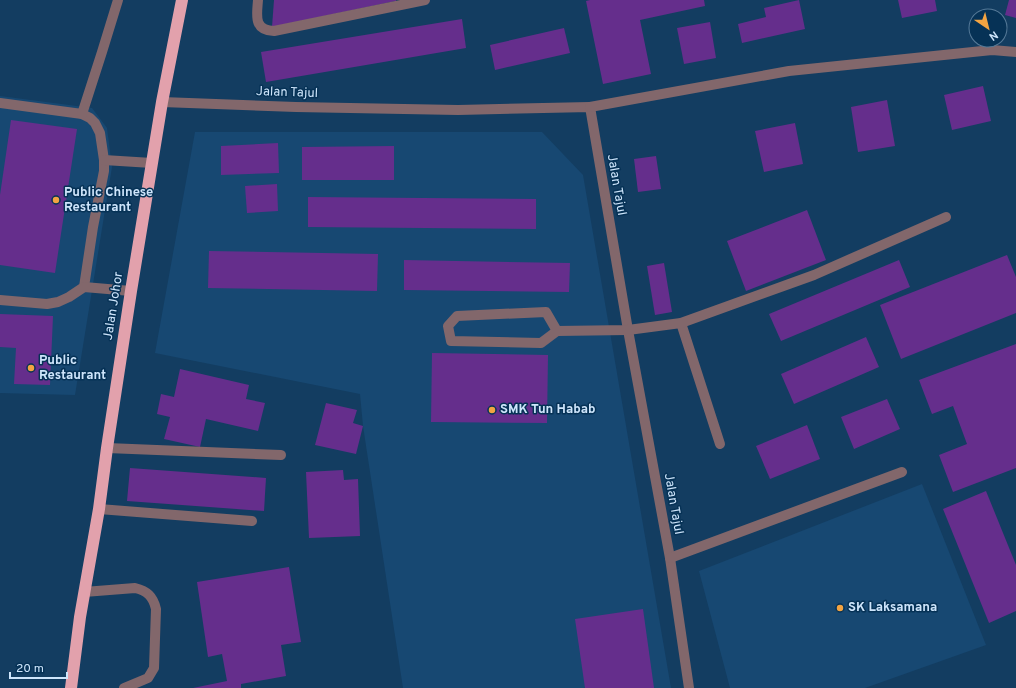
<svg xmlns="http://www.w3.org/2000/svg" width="1016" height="688" viewBox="0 0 1016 688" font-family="Overpass,sans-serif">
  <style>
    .built { fill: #174872 }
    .building { fill: #652e8c }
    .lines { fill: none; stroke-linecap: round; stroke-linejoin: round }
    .minor { stroke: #82676b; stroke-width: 10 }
    .highway { stroke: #e2a1ac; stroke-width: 12 }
    .poi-dot { fill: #f3a442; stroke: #063256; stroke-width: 1.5 }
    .labels { text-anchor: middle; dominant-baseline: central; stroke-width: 3; stroke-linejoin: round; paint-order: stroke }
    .street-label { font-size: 13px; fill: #cee5fb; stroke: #063256 }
    .poi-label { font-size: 13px; font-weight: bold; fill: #cee5fb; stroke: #063256; text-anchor: start }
  </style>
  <rect width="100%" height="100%" fill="#133d61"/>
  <g class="built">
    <polygon points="0,96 92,108 107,128 112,167 75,395 0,393"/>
    <polygon points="195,132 542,132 583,175 671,688 403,688 363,426 360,394 155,353"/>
    <polygon points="922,484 986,645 865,688 730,688 699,571"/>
  </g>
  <g class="building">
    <polygon points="274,0 396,0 396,1 272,27"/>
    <polygon points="590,0 704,0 705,6 640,20 651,74 603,84 586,1"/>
    <polygon points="799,0 805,29 742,43 738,24 766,17 764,8"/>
    <polygon points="898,0 935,0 937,11 902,18"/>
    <polygon points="1009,0 1016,0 1016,18 1005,15"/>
    <polygon points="462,19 466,48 266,82 261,52"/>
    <polygon points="710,22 716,58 684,64 677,28"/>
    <polygon points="564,28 570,53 495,70 490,45"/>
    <polygon points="983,86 991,121 952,130 944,95"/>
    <polygon points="887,100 895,146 858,152 851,107"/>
    <polygon points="11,120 77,129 55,273 0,265 0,195"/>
    <polygon points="795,123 803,164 764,172 755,131"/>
    <polygon points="278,143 279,173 221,175 221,146"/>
    <polygon points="394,146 394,180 302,180 302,147"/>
    <polygon points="656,156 661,189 638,192 634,159"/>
    <polygon points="277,184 278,211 247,213 245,186"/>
    <polygon points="308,197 536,199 536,229 308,227"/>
    <polygon points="807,210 826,260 746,291 727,241"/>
    <polygon points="209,251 378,254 377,291 208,288"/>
    <polygon points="1007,255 1016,277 1016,313 901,359 880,305"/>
    <polygon points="404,260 570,263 569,292 404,290"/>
    <polygon points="899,260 910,287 781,341 769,314"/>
    <polygon points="664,263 672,312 655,315 647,266"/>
    <polygon points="0,314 53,316 50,385 14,384 16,348 0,347"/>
    <polygon points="866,337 879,367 794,404 781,374"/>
    <polygon points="1016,344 1016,468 953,492 939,455 967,444 953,406 932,414 919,380"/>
    <polygon points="432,353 548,355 547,423 431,422"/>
    <polygon points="180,369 249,385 246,399 265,403 258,431 206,419 200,447 164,439 170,417 157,414 161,394 174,397"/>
    <polygon points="887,399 900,429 854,449 841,417"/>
    <polygon points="326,403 357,410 353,423 363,426 356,454 315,445"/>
    <polygon points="807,425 820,459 770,479 756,446"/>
    <polygon points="130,468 266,478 264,511 127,501"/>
    <polygon points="343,470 344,480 358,479 360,536 309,538 306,472"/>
    <polygon points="986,491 1016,565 1016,611 989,623 943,509"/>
    <polygon points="289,567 301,642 281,645 286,676 241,684 241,688 193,688 227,681 222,654 208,657 197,582"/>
    <polygon points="643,609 654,688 585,688 575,619"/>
  </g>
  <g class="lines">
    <g class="minor">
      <path d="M 258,0 C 257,15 253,30 274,31 L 425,0"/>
      <polyline points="162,102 296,107 458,110 590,107 628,330 670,558 689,688"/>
      <polyline points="0,103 82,114 90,118 95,123 100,133 104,160 104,171 93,227 84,287"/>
      <polyline points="590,107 789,71 992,50 1016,52"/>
      <polyline points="82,114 102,52 118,0"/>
      <polyline points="104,160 152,163"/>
      <polyline points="0,300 47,304 58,302 69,297 84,287 131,291"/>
      <polyline points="681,323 720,444"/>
      <polyline points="557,331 546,312 457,316 448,326 451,341 541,343 557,331 628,330 681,323 814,275 946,217"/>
      <polyline points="107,448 281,455"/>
      <polyline points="99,509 252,521"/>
      <polyline points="670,558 902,472"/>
      <path d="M 84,592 L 135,588 C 147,591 153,596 156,609 L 154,668 L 148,678 L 124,688"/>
    </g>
    <polyline class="highway" points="71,688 80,617 99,509 107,448 131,291 162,102 182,0"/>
  </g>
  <g class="poi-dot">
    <circle cx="56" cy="200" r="4"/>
    <circle cx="31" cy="368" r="4"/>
    <circle cx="492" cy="410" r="4"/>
    <circle cx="840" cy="608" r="4"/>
  </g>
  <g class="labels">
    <g class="street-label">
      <text transform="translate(287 93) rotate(2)">Jalan Tajul</text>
      <text transform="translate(616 185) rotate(80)">Jalan Tajul</text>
      <text transform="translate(114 306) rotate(-81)">Jalan Johor</text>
      <text transform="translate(673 504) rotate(80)">Jalan Tajul</text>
    </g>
    <g class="poi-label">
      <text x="64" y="193">Public Chinese<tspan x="64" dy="15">Restaurant</tspan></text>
      <text x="39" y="361">Public<tspan x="39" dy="15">Restaurant</tspan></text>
      <text x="500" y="410">SMK Tun Habab</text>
      <text x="848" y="608">SK Laksamana</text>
    </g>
  </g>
  <g transform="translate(988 28) rotate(145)"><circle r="19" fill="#063256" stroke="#567a98"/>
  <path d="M0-3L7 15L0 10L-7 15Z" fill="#f3a442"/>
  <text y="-6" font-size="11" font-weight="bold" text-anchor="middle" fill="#cee5fb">N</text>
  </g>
  <path d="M10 672v6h57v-6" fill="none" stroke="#cee5fb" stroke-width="2"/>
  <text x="16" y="672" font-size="12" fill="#cee5fb" stroke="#063256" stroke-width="3" paint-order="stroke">20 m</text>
</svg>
